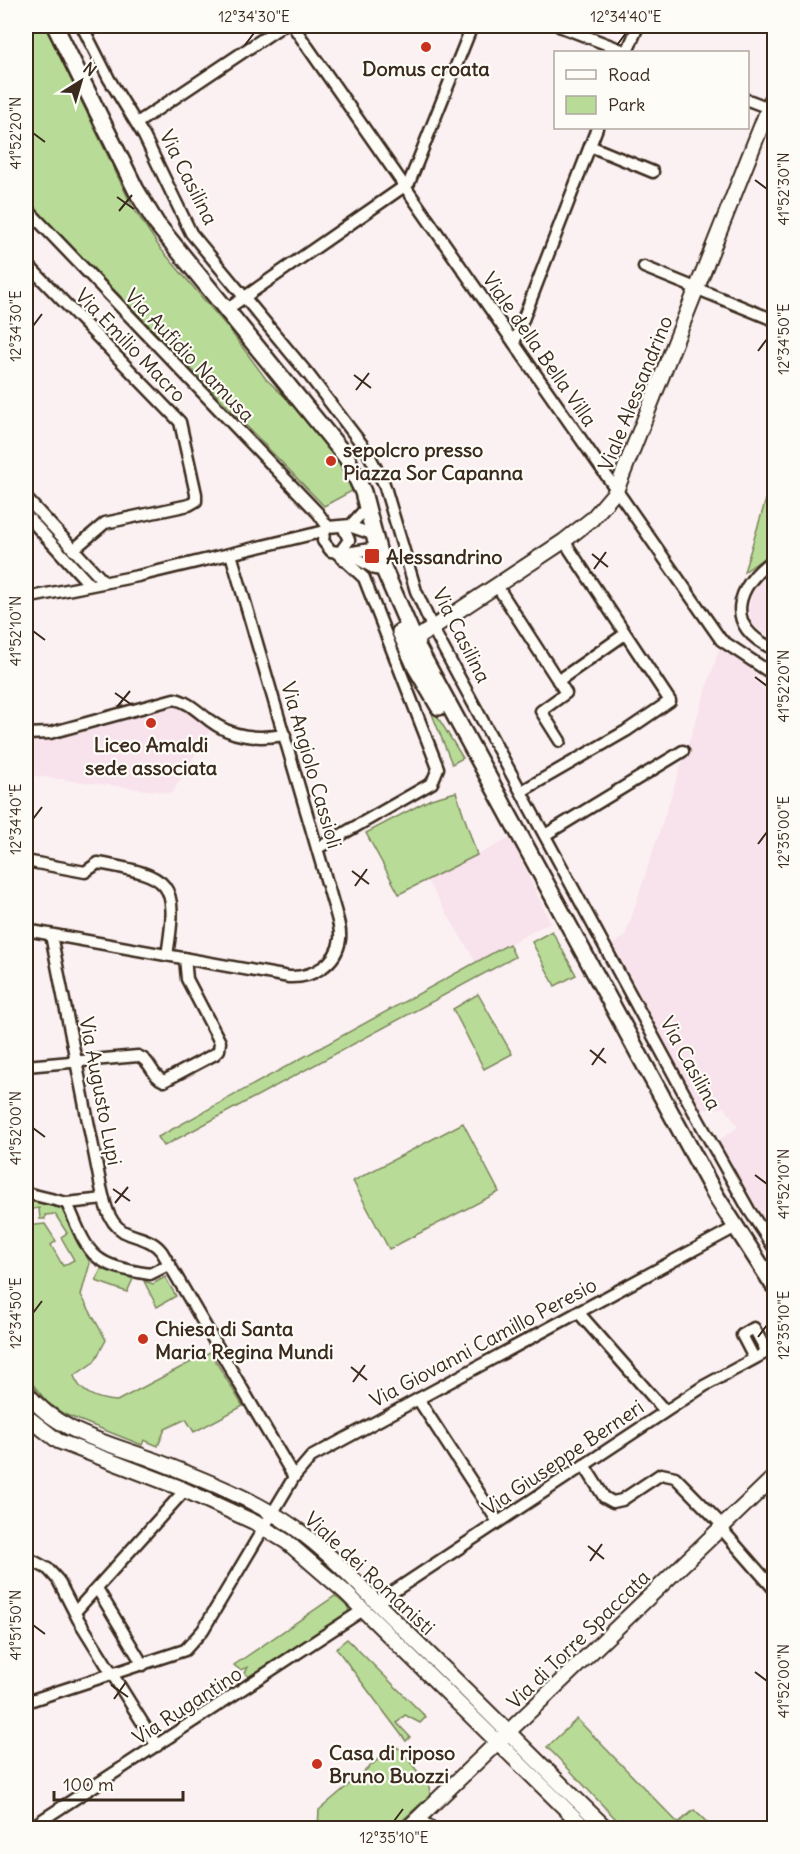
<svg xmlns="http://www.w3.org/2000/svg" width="800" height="1854" viewBox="0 0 800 1854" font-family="Delius,sans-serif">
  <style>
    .built { fill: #f8e2ec }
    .green { fill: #b8dc97; stroke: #7a835a; stroke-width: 1.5 }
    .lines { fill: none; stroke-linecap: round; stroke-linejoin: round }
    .minor-casing { stroke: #3b2a1e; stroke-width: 15 }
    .tertiary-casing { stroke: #3b2a1e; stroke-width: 18 }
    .secondary-casing { stroke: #3b2a1e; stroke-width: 20 }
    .minor { stroke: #fdfcf7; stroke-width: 10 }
    .tertiary { stroke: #fdfcf7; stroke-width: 14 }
    .secondary { stroke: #fdfcf7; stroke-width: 15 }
    .ticks { fill: none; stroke: #3b2a1e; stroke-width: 2 }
    .poi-dot { fill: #c8321e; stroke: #fdfcf7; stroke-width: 2 }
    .labels { text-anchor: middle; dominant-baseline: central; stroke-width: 4.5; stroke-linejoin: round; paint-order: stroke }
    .poi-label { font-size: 20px; font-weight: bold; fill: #3b2a1e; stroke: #fdfcf7; text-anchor: start }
    .street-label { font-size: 20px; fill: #3b2a1e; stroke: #fdfcf7 }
    .neatline { fill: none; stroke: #3b2a1e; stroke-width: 2 }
    .ticks-label { font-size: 15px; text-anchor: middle; fill: #3b2a1e }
  </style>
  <rect width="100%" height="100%" fill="#fbf0f2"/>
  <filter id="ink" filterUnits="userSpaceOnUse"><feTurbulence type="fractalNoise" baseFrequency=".0167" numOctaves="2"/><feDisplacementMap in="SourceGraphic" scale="12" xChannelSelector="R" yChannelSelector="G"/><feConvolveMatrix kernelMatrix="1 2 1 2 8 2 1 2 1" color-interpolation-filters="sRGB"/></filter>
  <g filter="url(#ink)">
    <g class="built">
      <polygon points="774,568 774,637 765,634 752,624 749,610 752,595 760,578"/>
      <polygon points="720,647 741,658 767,689 774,691 774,1236 718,1141 738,1127 725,1107 701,1110 613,944 625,937"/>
      <polygon points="171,706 191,713 210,730 172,793 28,775 26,738 56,740"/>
      <polygon points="511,838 550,922 476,962 427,880"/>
    </g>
    <g class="green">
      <polygon points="26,26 45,26 132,206 160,248 229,329 266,379 306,417 339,457 352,491 324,506 26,199"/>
      <polygon points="774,473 774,551 744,572"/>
      <polygon points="428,704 434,711 463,758 452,764"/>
      <polygon points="456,792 477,855 399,894 366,833 431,799"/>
      <polygon points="552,931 576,975 555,986 532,942"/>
      <polygon points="509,944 515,957 164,1146 158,1137"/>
      <polygon points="478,994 512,1054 484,1069 453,1009"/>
      <polygon points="463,1123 499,1192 389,1249 353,1181"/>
      <path d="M 26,1200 L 61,1208 L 90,1263 L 81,1295 L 106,1340 L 94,1362 L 74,1376 C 81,1395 99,1400 117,1401 L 210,1352 L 243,1406 L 194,1432 L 186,1419 L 165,1429 L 158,1446 L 144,1440 L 142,1445 L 64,1414 L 47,1402 L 26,1376 L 26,1226 L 45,1224 L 56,1241 L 51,1245 L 63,1266 L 74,1260 L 61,1237 L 67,1233 L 55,1214 L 45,1215 L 45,1219 L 40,1219 L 39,1208 L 26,1210 Z"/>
      <polygon points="102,1267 133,1279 127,1292 96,1281"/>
      <polygon points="165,1277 176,1296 157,1307 144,1281 153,1284"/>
      <polygon points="335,1596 348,1607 349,1614 251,1679 245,1673 248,1667 240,1670 234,1665"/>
      <polygon points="347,1639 426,1717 420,1723 405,1715 397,1723 410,1737 406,1741 336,1648"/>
      <path d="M 577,1719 L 678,1823 L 694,1810 L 713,1828 L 625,1828 C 598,1802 574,1773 547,1747 Z"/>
      <polygon points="394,1746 400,1749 429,1786 430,1795 394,1828 318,1828 319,1810"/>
    </g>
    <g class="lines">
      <g class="minor-casing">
        <g id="minor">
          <polyline points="82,26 109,79 144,136 191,233 308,374 367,451 384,484 416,591 433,629 699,1121 749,1210 774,1248"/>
          <polyline points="293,26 721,640 774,675"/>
          <polyline points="559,26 627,52"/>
          <polyline points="627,52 638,26"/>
          <polyline points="748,100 769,108"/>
          <polyline points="137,123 282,26"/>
          <polyline points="590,146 653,172"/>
          <polyline points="26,208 318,513 328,527"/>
          <polyline points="30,267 180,422 196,494 196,501 189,505 105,523 73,550"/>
          <polyline points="644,267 774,320"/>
          <polyline points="226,310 409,183 472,26"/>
          <polyline points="514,343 597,128"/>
          <polyline points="26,498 104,582"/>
          <polyline points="366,508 351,525 328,527 324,533 323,541 331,551 347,553 375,569 384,570"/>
          <polyline points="26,515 90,585"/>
          <polyline points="349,526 372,534"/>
          <polyline points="341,551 349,540 343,527"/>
          <polyline points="347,553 376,548"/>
          <path d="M 774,559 C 735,586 723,627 774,649"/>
          <polyline points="497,586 566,693 541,711 560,741"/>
          <polyline points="26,598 138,576 325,531"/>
          <polyline points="558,681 625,634"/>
          <path d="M 26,734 L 50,733 L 174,699 C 188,701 198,712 209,720 C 232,738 257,739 285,735"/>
          <polyline points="522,791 626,731 670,701 564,541"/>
          <polyline points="545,835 683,751"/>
          <polyline points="318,848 432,783 438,768 364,578 336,552"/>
          <path d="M 26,861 L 85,872 L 98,863 C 171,876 179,881 167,955"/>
          <path d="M 26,930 L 289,977 C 312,978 337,964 340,939 C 341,930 338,920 335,910 L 231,554"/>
          <path d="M 51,935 L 101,1187 C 105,1205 109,1227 129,1234 C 142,1239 153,1240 162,1252 L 294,1477"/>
          <path d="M 26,1066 L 138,1056 C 152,1061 151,1076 164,1081 L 215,1054 L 219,1050 L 220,1042 L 187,979 L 185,958"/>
          <polyline points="26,1193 67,1203 104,1199"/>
          <path d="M 67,1203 C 89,1254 89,1265 150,1274 L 170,1264"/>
          <polyline points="578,1312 665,1411"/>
          <polyline points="754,1358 742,1335 754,1328 767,1352"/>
          <polyline points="418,1399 498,1522"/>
          <polyline points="584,1465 604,1497 613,1502 622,1500 661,1474 675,1477 723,1526 726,1534 774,1589"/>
          <polyline points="26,1557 48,1569 58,1580 78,1619 157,1746"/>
          <polyline points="98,1590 143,1665"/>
          <polyline points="376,1603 704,1386 774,1348"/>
          <polyline points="75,1612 185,1490"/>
          <polyline points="26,1702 185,1650 203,1630 294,1477 311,1457 734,1228"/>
          <polyline points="419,1819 432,1828"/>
          <polyline points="30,1828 363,1610"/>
        </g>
      </g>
      <g class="tertiary-casing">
        <g id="tertiary">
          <polyline points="414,640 564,541 592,519 616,491 774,94"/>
          <path d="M 26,1392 C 57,1432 105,1442 151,1459 C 199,1478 253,1498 295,1528 C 332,1554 363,1590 395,1621 C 466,1689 535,1760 606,1828"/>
          <polyline points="26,1416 58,1441 178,1487 254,1522 287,1542 346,1593 585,1828"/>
          <polyline points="408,1828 774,1477"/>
        </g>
      </g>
      <g class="secondary-casing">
        <g id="secondary">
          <polyline points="55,26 136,190 156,223 347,458 363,492 382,565 418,648 716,1196 774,1286"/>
          <polyline points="400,632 416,668 439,707"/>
        </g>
      </g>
      <use href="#minor" class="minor"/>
      <use href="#tertiary" class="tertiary"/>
      <use href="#secondary" class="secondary"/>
    </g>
  </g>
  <path class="ticks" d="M 245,45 L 254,33M 617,45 L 626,33M 33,133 L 45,142M 755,180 L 767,189M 117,197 L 134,209M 119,211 L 132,195M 33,326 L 42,314M 758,351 L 767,339M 354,375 L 371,388M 356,390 L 369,373M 592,554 L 608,567M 594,569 L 606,552M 33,631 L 45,640M 755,677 L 767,686M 115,693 L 132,705M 117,707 L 130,691M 33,819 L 42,807M 758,844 L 767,832M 352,871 L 369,884M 355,886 L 367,869M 590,1050 L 606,1063M 592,1065 L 604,1048M 33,1128 L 45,1137M 755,1175 L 767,1184M 113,1189 L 130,1201M 115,1203 L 128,1187M 33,1313 L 42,1301M 758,1337 L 767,1325M 351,1367 L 367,1380M 353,1382 L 365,1365M 588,1546 L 604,1559M 590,1561 L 602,1544M 33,1625 L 45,1634M 755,1672 L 767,1681M 111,1685 L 128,1697M 114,1699 L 126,1682M 394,1821 L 403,1809"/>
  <g class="poi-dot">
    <circle cx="426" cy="47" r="6"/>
    <circle cx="331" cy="461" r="6"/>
    <rect x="364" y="548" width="16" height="16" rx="3"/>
    <circle cx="151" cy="723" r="6"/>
    <circle cx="143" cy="1339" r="6"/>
    <circle cx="317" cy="1764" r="6"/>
  </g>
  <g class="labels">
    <g class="poi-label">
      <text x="426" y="68" text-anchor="middle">Domus croata</text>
      <text x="343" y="449">sepolcro presso<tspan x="343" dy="23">Piazza Sor Capanna</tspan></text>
      <text x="386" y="556">Alessandrino</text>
      <text x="151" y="744" text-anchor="middle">Liceo Amaldi<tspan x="151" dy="23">sede associata</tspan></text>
      <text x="155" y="1328">Chiesa di Santa<tspan x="155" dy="23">Maria Regina Mundi</tspan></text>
      <text x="329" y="1752">Casa di riposo<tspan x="329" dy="23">Bruno Buozzi</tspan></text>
    </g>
    <g class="street-label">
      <text transform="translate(189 177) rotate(63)">Via Casilina</text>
      <text transform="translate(131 345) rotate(46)">Via Emilio Macro</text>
      <text transform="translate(540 349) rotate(55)">Viale della Bella Villa</text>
      <text transform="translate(190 355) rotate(46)">Via Aufidio Namusa</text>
      <text transform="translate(635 393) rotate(-68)">Viale Alessandrino</text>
      <text transform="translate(462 635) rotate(63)">Via Casilina</text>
      <text transform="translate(312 765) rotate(74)">Via Angiolo Cassioli</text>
      <text transform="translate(691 1063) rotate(61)">Via Casilina</text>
      <text transform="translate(101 1091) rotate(79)">Via Augusto Lupi</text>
      <text transform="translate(483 1342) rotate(-28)">Via Giovanni Camillo Peresio</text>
      <text transform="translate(563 1457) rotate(-34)">Via Giuseppe Berneri</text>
      <text transform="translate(370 1573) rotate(43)">Viale dei Romanisti</text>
      <text transform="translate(578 1639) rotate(-44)">Via di Torre Spaccata</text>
      <text transform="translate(187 1705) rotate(-33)">Via Rugantino</text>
    </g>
  </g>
  <rect width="800" height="1854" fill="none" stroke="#fdfcf7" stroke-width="66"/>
  <rect x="554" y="51" width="195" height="78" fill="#fdfcf7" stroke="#afa8a0" stroke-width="1.5"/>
  <rect x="566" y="70" width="30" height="9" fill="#fdfcf7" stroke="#afa8a0" stroke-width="1.5"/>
  <text x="608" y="81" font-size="18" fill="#3b2a1e">Road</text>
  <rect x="566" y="96" width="30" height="18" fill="#b8dc97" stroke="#afa8a0" stroke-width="1.5"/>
  <text x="608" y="111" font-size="18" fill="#3b2a1e">Park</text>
  <g transform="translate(81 81) rotate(37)" stroke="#fdfcf7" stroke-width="4.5" paint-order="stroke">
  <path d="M0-4.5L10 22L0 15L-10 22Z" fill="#3b2a1e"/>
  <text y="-9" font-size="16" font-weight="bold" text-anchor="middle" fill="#3b2a1e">N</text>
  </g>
  <path d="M54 1791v9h129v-9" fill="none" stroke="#3b2a1e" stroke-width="3"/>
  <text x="63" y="1791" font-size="18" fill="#3b2a1e" stroke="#fdfcf7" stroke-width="4.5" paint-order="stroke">100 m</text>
  <rect x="33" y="33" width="734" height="1788" class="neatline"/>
  <g class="ticks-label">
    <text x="254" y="22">12°34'30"E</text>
    <text x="626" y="22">12°34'40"E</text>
    <text transform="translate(16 133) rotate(-90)" y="5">41°52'20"N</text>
    <text transform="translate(784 189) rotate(-90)" y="5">41°52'30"N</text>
    <text transform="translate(16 326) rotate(-90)" y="5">12°34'30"E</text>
    <text transform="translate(784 339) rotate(-90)" y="5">12°34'50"E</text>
    <text transform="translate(16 631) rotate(-90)" y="5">41°52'10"N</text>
    <text transform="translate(784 686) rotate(-90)" y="5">41°52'20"N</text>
    <text transform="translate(16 819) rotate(-90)" y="5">12°34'40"E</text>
    <text transform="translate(784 832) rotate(-90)" y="5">12°35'00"E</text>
    <text transform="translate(16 1128) rotate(-90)" y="5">41°52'00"N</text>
    <text transform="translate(784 1184) rotate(-90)" y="5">41°52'10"N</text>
    <text transform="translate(16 1313) rotate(-90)" y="5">12°34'50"E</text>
    <text transform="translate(784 1325) rotate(-90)" y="5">12°35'10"E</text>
    <text transform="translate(16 1625) rotate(-90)" y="5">41°51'50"N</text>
    <text transform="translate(784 1681) rotate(-90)" y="5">41°52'00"N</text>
    <text x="394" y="1843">12°35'10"E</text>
  </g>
</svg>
